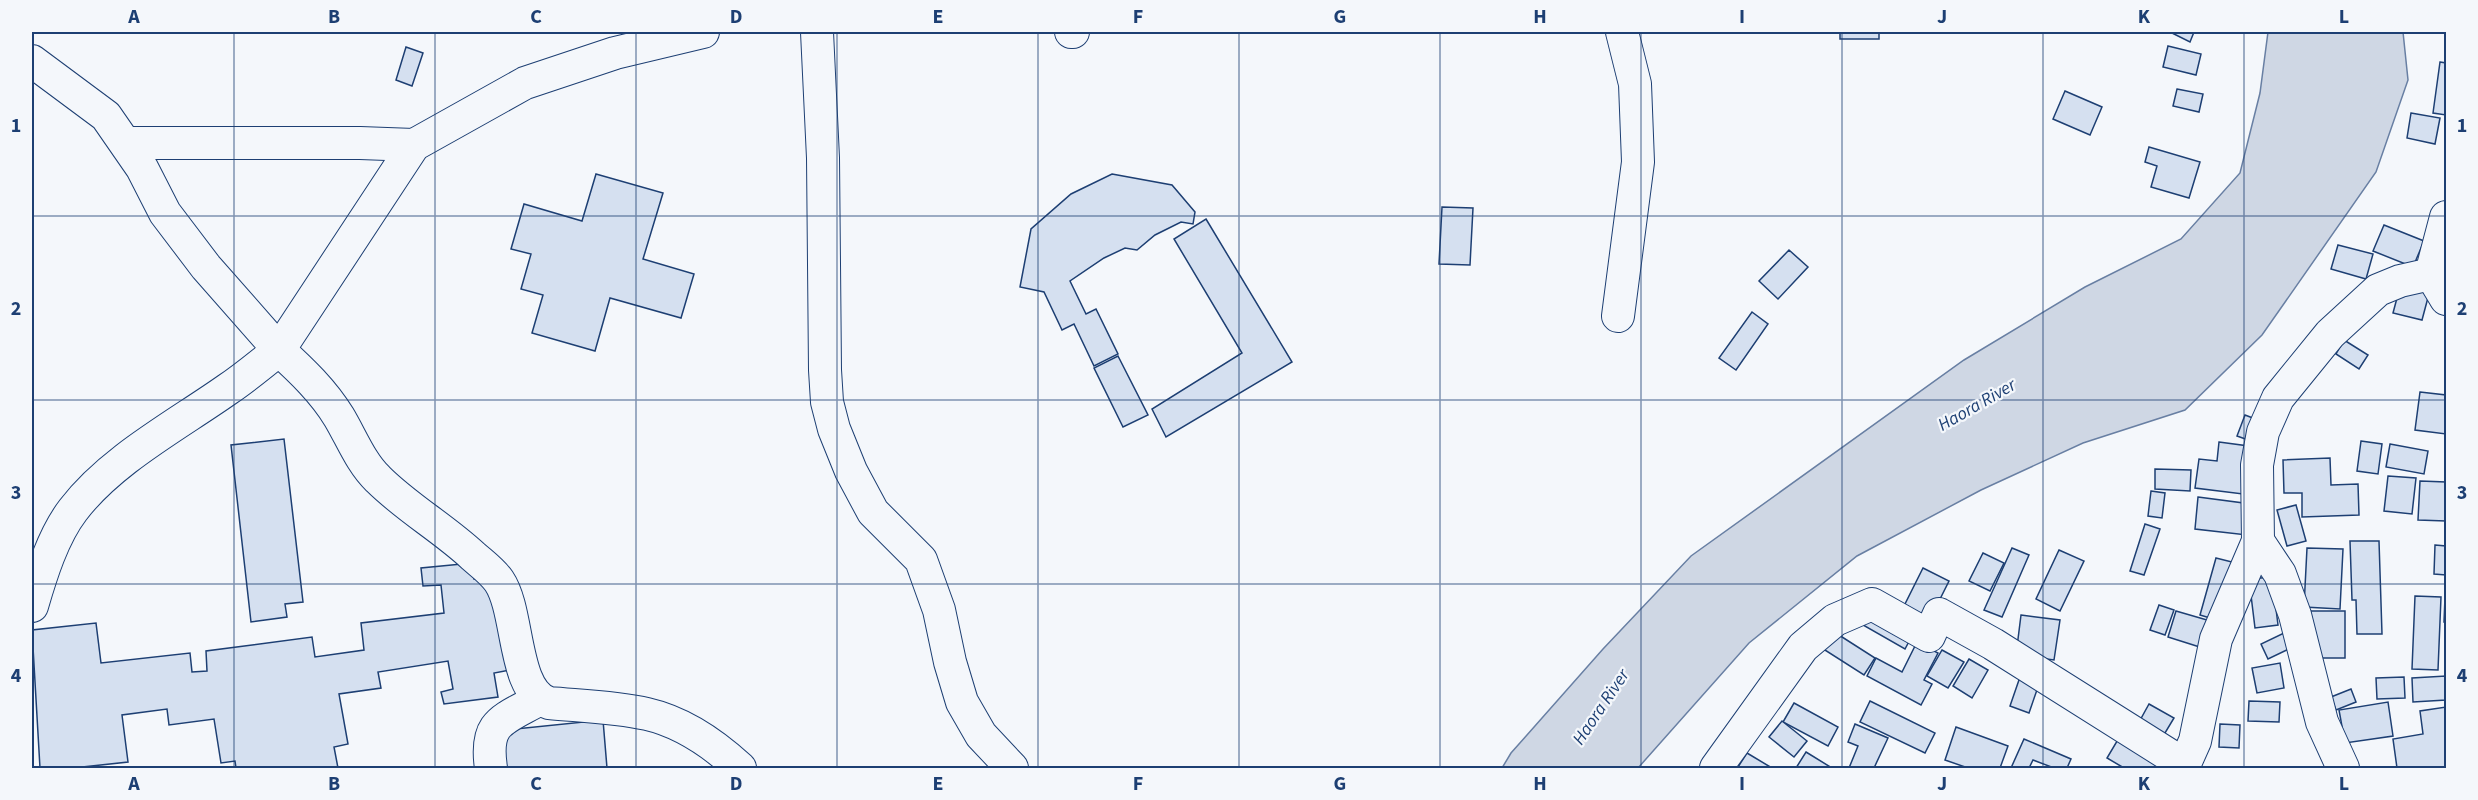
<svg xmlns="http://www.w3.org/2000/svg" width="2478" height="800" viewBox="0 0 2478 800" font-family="'Source Sans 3',sans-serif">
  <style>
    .water { fill: #cfd7e4; stroke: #687fa3; stroke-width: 1.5 }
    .building { fill: #d5e0f0; stroke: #1d3f73; stroke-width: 1.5 }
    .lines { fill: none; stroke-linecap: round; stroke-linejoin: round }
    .minor-casing { stroke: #1d3f73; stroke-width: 34 }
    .minor { stroke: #f4f7fb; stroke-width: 32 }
    .grid { fill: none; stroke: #1d3f73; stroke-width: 1.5; stroke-opacity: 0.55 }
    .labels { text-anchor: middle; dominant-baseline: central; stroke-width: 4.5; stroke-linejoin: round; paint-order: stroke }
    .water-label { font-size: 18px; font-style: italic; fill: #1d3f73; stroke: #f4f7fb }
    .neatline { fill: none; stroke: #1d3f73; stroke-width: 2 }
    .grid-label { font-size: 20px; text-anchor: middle; font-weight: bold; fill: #1d3f73 }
  </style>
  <rect width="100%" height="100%" fill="#f4f7fb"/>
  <polygon class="water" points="2268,32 2403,32 2408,80 2376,172 2262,335 2185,410 2083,443 1981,490 1857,556 1749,643 1638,768 1502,768 1511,753 1603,649 1691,556 1964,360 2085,287 2181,239 2240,173 2260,93"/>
  <g class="building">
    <rect x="1840" y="32" width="39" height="7"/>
    <polygon points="2170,32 2194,32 2190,42"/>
    <polygon points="2168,46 2201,54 2196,75 2163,67"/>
    <polygon points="406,47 423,53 412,86 396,80"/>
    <polygon points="2440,62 2446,63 2446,115 2433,113"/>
    <polygon points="2177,89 2203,94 2199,112 2173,106"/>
    <polygon points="2065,91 2102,107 2090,135 2053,119"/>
    <polygon points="2411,113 2440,118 2435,144 2407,138"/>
    <polygon points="2149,147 2200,162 2189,198 2151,187 2157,166 2145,162"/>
    <polygon points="596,174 663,193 643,259 694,274 681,318 610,298 595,351 532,333 543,295 521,289 531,254 511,249 524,204 582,221"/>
    <polygon points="1112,174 1172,185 1195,212 1193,224 1181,222 1155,235 1137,250 1125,248 1104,258 1070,281 1086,314 1096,309 1118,354 1094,366 1074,324 1062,330 1044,292 1020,287 1031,229 1071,194"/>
    <polygon points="1442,207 1473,208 1470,265 1439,264"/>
    <polygon points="1206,219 1292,362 1166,437 1152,409 1242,353 1174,239"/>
    <polygon points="2384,225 2424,241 2413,267 2373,251"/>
    <polygon points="2338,245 2373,254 2366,279 2331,269"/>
    <polygon points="1789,250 1808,267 1778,299 1759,281"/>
    <polygon points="2401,283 2430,290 2422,320 2393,313"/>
    <polygon points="1752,312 1768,324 1736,370 1719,358"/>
    <polygon points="2344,340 2368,355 2359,369 2336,354"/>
    <polygon points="1118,356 1148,415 1123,427 1094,368"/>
    <polygon points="2420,392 2446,395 2446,434 2415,430"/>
    <polygon points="2245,415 2258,420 2251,441 2237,436"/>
    <polygon points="284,439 303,602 285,604 287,617 251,622 231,445"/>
    <polygon points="2361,441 2382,444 2378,474 2357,471"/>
    <polygon points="2219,442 2256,447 2251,495 2195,488 2199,459 2217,461"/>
    <polygon points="2390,444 2428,451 2424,474 2386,467"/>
    <polygon points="2330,458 2331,485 2358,484 2359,515 2302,517 2302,493 2284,493 2283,460"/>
    <polygon points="2155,469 2191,470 2190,491 2155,489"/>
    <polygon points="2388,476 2416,478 2412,514 2384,511"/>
    <polygon points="2420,481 2446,482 2446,521 2418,520"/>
    <polygon points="2151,491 2165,493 2162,518 2148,516"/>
    <polygon points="2198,497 2251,504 2247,535 2195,529"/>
    <polygon points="2296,505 2306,541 2287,546 2277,510"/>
    <polygon points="2145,524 2160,529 2144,575 2130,571"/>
    <polygon points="2350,541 2379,541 2382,634 2357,634 2356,600 2352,600"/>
    <polygon points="2435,545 2446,546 2446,575 2434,574"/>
    <polygon points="2012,548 2029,555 2002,617 1984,610"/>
    <polygon points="2307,548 2343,549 2340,609 2304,607"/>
    <polygon points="2059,550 2084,561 2060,611 2036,599"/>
    <polygon points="1983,553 2004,563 1990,591 1969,581"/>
    <polygon points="2216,558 2236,563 2220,621 2200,615"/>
    <polygon points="472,563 474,579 492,578 510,670 494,673 498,697 444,704 441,692 453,689 448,661 378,672 381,688 339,694 348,744 334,747 338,768 236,768 235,761 221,763 214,719 169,725 167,709 122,715 128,762 73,768 40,768 32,630 96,623 101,663 190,653 192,672 207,671 206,651 312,637 315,657 364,650 361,623 444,613 441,585 423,586 421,568"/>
    <polygon points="1923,568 1949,581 1926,627 1900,614"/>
    <polygon points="2272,577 2278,625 2255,628 2249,579"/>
    <polygon points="2415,596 2441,597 2438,670 2412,669"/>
    <polygon points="2445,597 2446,597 2446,622 2444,622"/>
    <polygon points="2159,605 2174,610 2165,635 2150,630"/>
    <polygon points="1872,608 1914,632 1905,649 1863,625"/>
    <polygon points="2176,611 2214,622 2206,649 2168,637"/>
    <rect x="2309" y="611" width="36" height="47"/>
    <polygon points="2021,615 2060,620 2054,660 2016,655"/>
    <polygon points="1828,628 1875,658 1864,675 1817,645"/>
    <polygon points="2284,633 2291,648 2268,659 2261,644"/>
    <polygon points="1917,642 1938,653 1924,680 1932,684 1921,705 1867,676 1876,658 1902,672"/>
    <polygon points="1942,650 1964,662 1948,688 1927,676"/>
    <polygon points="1969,659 1988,670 1972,698 1953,686"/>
    <polygon points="2280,663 2284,688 2257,693 2252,668"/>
    <polygon points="2446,676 2446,700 2413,702 2412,678"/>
    <polygon points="2020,677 2039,684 2029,713 2010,706"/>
    <polygon points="2404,677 2405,698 2377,699 2376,678"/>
    <polygon points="2351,689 2356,702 2336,710 2331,697"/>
    <polygon points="1870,701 1935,733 1925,753 1860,722"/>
    <polygon points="2249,701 2280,702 2279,722 2248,721"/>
    <polygon points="2388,702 2393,736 2345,743 2339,710"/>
    <polygon points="1794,703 1838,727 1828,746 1783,722"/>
    <polygon points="2149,704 2174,718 2162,738 2138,724"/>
    <polygon points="2446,707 2446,768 2397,768 2393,739 2423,734 2420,711"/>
    <polygon points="603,720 607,768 499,768 496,731"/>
    <polygon points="1782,721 1807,741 1794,757 1769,737"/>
    <polygon points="1855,724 1888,738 1874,768 1849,768 1858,746 1848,742"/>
    <polygon points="2220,724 2240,725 2239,748 2219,747"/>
    <polygon points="1956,727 2008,746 2000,768 1968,768 1945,760"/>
    <polygon points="2123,731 2162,756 2155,768 2124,768 2107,758"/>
    <polygon points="2024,739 2071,759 2067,768 2054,768 2033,760 2029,768 2011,768"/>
    <polygon points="1806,752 1832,768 1796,768"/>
    <polygon points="1747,753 1772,768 1738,767"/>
  </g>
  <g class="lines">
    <g class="minor-casing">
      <g id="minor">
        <path d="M 703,32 L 615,53 L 525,83 L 414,145 L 279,350 C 302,371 323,391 339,417 C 351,437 361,463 378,479 C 407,508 443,528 473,556 C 482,564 492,571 499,581 C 520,612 512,691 549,703 C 582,706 616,707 647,714 C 682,722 715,745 740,768"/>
        <polyline points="817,32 823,158 825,370 827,402 834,429 851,471 873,512 921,560 939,610 950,662 962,702 981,735 1012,768"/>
        <polyline points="1071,32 1073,32"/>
        <path d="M 32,61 L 106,116 L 142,168 L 165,213 L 206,267 L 279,350 C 262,363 246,377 228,389 C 177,425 111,460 73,510 C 53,536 41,575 32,606"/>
        <polyline points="126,143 360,143 414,145"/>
        <polyline points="2446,217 2431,274 2446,299"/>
        <polyline points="1618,316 1638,162 1635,84 1622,32"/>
        <polyline points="2258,541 2280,574 2295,615 2322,722 2343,768"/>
        <path d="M 491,768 C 484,721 503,720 540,699"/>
        <polyline points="1716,768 1803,647 1835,620 1872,604 1929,636 1939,614 1993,644 2185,765"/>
        <polyline points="2183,768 2195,741 2216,639 2258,541 2257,465 2263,432 2278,398 2330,334 2378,290 2400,281 2431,274"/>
      </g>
    </g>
    <use href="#minor" class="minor"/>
  </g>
  <path class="grid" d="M 234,32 L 234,768M 435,32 L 435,768M 636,32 L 636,768M 837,32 L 837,768M 1038,32 L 1038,768M 1239,32 L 1239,768M 1440,32 L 1440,768M 1641,32 L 1641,768M 1842,32 L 1842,768M 2043,32 L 2043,768M 2244,32 L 2244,768M 32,216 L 2446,216M 32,400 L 2446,400M 32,584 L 2446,584"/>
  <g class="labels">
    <g class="water-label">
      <text transform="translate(1977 405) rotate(-30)">Haora River</text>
      <text transform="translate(1601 707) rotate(-56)">Haora River</text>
    </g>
  </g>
  <rect width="2478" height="800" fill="none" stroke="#f4f7fb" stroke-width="66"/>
  <rect x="33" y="33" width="2412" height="734" class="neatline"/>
  <g class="grid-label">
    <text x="134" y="23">A</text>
    <text x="334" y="23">B</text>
    <text x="536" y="23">C</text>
    <text x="736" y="23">D</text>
    <text x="938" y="23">E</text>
    <text x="1138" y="23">F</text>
    <text x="1340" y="23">G</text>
    <text x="1540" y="23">H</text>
    <text x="1742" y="23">I</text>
    <text x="1942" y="23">J</text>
    <text x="2144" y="23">K</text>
    <text x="2344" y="23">L</text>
    <text x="16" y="132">1</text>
    <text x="2462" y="132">1</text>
    <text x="16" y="315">2</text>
    <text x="2462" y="315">2</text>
    <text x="16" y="499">3</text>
    <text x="2462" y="499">3</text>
    <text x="16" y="682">4</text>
    <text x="2462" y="682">4</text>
    <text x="134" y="790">A</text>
    <text x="334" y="790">B</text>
    <text x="536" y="790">C</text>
    <text x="736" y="790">D</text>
    <text x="938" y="790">E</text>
    <text x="1138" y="790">F</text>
    <text x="1340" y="790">G</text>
    <text x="1540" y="790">H</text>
    <text x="1742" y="790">I</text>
    <text x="1942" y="790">J</text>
    <text x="2144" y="790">K</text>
    <text x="2344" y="790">L</text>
  </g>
</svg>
